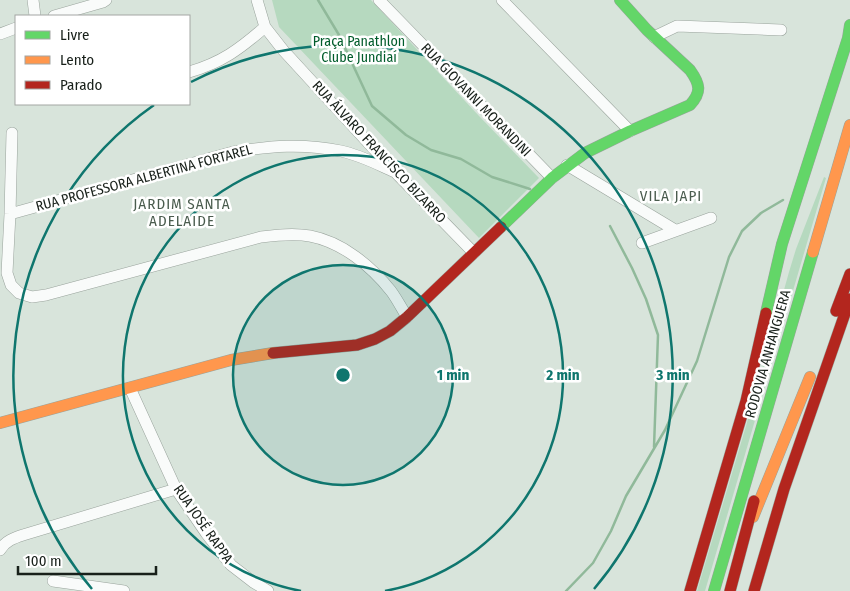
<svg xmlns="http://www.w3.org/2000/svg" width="850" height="591" font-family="'Fira Sans Condensed',sans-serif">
  <rect width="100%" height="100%" fill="#d8e4db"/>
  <path fill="#b6d9bf" d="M 272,0 L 371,0 L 479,116 L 539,178 L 479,238 L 279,27 Z
    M 824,177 L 826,178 L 705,591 L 697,591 L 746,426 L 789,272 L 796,249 Z"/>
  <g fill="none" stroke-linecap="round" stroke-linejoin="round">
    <path stroke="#90b99a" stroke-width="2.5" d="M 318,0 L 339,35 L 372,106 L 406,135 L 431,150 L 461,159 L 492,177 L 530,189
      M 610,226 L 632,268 L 646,299 L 658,335 L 654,447
      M 566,591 L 593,563 L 611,531 L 626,496 L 665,430 L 697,361 L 729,257 L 742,231 L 761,213 L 783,200"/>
    <defs>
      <path id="street" d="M 33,0 L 35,16
        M 257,0 L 265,27 L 283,50 L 395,172 L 474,253
        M 379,0 L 552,178
        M 502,0 L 630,131
        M 54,16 L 103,2 L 106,0
        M 0,34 L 16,28
        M 654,37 L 677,26 L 781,30
        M 189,72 C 221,63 240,49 265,27
        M 12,133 L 10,214 L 7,273 L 11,285 L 19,293 L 32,297 L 46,295 L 261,237 C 277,235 294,233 310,236 C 342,242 371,266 391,291 C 397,299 402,309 407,317
        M 567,165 L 675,230
        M 10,214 L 233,152 C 270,146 303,143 341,151 C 360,155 377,164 395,172
        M 642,243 L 711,218
        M 130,388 L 176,489 L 206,533 L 231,565 L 253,582 L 268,591
        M 0,550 C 5,541 14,538 23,535 L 176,489
        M 53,581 L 124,591"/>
      <path id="fast" d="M 501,227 L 552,178 L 585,153 L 630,131 L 690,105 C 702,92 700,84 690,70 L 647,30 L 620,0
        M 766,313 L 782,244 L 848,38 L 850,25
        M 714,591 L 813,252"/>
      <path id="slow" d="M 813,252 L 850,125
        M 0,423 L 231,360 L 273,353
        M 753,517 L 810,377"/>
      <path id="jam" d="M 836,311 L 850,274
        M 273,353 L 357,345 L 375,339 L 390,331 L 407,317 L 501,227
        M 690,591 L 746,401 L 766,313
        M 730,591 L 754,501
        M 754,591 L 784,489 L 850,299"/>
    </defs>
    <use href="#street" stroke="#99a39c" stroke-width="12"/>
    <use href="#fast" stroke="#99a39c" stroke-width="12"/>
    <use href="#slow" stroke="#99a39c" stroke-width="12"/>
    <use href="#jam" stroke="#99a39c" stroke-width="12"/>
    <use href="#street" stroke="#f9fbfa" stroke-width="11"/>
    <use href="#fast" stroke="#63d668" stroke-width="11"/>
    <use href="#slow" stroke="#ff974d" stroke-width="11"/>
    <use href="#jam" stroke="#b3261e" stroke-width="11"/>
  </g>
  <circle cx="343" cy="375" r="110" fill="#0f766e" fill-opacity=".12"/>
  <g fill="none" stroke="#0f766e" stroke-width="2.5">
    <circle cx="343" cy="375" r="110"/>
    <path d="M301 591A220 220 0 1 1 385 591"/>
    <path d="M92 589A330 330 0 0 1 154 105M191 82A330 330 0 0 1 594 589"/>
  </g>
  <g text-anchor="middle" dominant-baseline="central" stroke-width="5" stroke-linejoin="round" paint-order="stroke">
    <g font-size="14" fill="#005c2b" stroke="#fff">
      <text x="359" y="41">Praça Panathlon<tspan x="359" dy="16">Clube Jundiaí</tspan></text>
    </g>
    <g font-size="14" fill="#18201a" stroke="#fff">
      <text transform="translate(476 100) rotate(46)">RUA GIOVANNI MORANDINI</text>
      <text transform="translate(379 152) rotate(47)">RUA ÁLVARO FRANCISCO BIZARRO</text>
      <text transform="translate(144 178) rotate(-15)">RUA PROFESSORA ALBERTINA FORTAREL</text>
      <text transform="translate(768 354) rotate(-74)">RODOVIA ANHANGUERA</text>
      <text transform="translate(203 524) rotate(55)">RUA JOSÉ RAPPA</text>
    </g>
    <g font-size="15" letter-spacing="1" fill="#4a5c4e" stroke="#fff">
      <text x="671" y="196">VILA JAPI</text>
      <text x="182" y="204">JARDIM SANTA<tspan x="182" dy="17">ADELAIDE</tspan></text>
    </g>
  </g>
  <circle cx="343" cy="375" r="8" fill="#0f766e" stroke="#fff" stroke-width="2.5"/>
  <g font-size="15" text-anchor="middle" font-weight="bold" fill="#0f766e" stroke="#fff" stroke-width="5" stroke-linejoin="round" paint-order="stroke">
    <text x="453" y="380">1 min</text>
    <text x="563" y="380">2 min</text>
    <text x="673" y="380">3 min</text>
  </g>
  <rect x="15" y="15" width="175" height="90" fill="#ffffff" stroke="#a3a6a3"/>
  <rect x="25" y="31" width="25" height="8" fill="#63d668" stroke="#a3a6a3"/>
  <text x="60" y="40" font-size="15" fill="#18201a">Livre</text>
  <rect x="25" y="56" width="25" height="8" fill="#ff974d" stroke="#a3a6a3"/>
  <text x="60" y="65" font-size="15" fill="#18201a">Lento</text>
  <rect x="25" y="81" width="25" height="8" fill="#b3261e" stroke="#a3a6a3"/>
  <text x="60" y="90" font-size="15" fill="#18201a">Parado</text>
  <path d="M18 566v8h138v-8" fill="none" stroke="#18201a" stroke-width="2.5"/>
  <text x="25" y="566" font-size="15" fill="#18201a" stroke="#ffffff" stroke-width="4" paint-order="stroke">100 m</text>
</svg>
